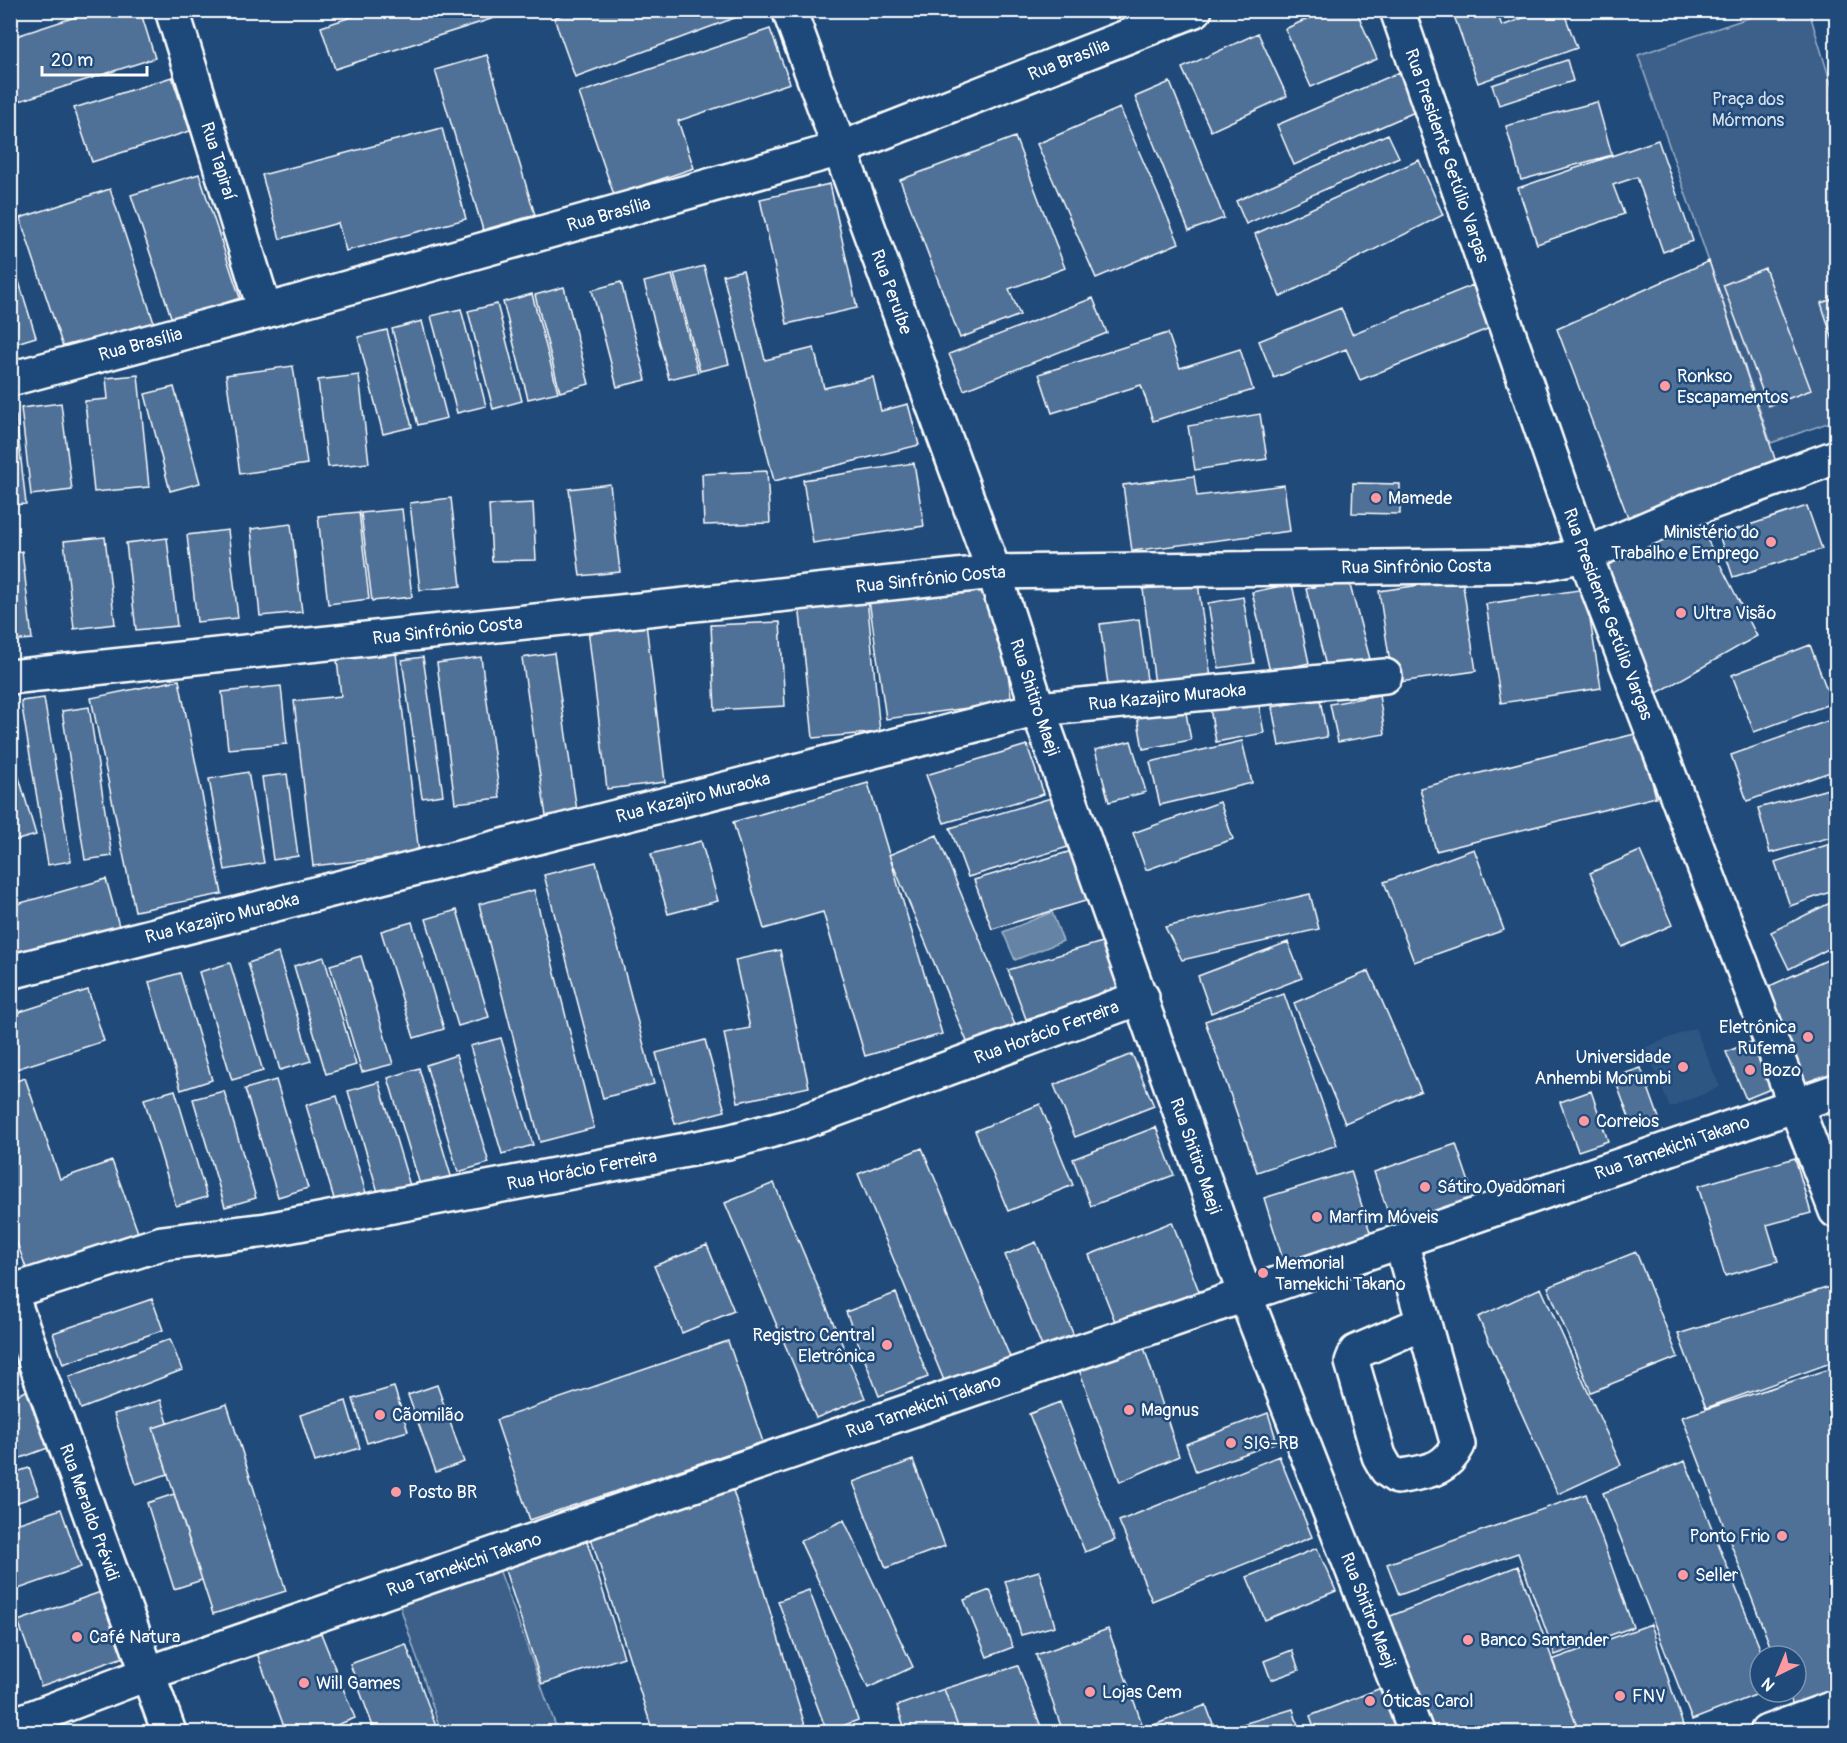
<svg xmlns="http://www.w3.org/2000/svg" width="1847" height="1743" font-family="Pangolin,sans-serif">
  <rect width="100%" height="100%" fill="#1f4a7a"/>
  <filter id="ink" filterUnits="userSpaceOnUse"><feTurbulence type="fractalNoise" baseFrequency=".0167" numOctaves="2"/><feDisplacementMap in="SourceGraphic" scale="12" xChannelSelector="R" yChannelSelector="G"/><feConvolveMatrix kernelMatrix="1 2 1 2 8 2 1 2 1" color-interpolation-filters="sRGB"/></filter>
  <g filter="url(#ink)">
    <path fill="#2e5683" d="M 1695,1028 L 1720,1087 L 1670,1108 L 1646,1047 Z"/>
    <path fill="#3c618b" stroke="#9eb0c5" stroke-width="1.5" d="M 1769,11 L 1809,11 L 1836,100 L 1836,420 L 1771,443 L 1638,55 Z
      M 498,1566 L 558,1732 L 441,1732 L 398,1600 Z"/>
    <path fill="#6583a4" stroke="#a3b5c8" stroke-width="1.5" d="M 1052,912 L 1063,941 L 1015,960 L 1003,932 Z"/>
    <path fill="#507197" stroke="#fff" stroke-width="1.5" d="M 97,10 L 140,10 L 155,58 L 10,104 L 10,38 Z
      M 372,10 L 519,10 L 335,69 L 321,27 Z
      M 573,10 L 756,10 L 575,77 L 554,18 Z
      M 1028,10 L 1052,10 L 1030,18 Z
      M 1327,10 L 1356,10 L 1377,59 L 1311,87 L 1285,29 Z
      M 1452,10 L 1496,10 L 1502,26 L 1544,10 L 1563,10 L 1577,48 L 1478,83 Z
      M 770,29 L 790,83 L 678,121 L 694,168 L 614,195 L 579,93 Z
      M 1258,33 L 1287,96 L 1211,131 L 1182,68 Z
      M 487,55 L 535,215 L 483,230 L 435,70 Z
      M 1567,60 L 1573,81 L 1499,105 L 1492,85 Z
      M 1400,72 L 1417,111 L 1294,165 L 1277,125 Z
      M 172,77 L 190,131 L 92,162 L 74,108 Z
      M 1170,82 L 1224,218 L 1189,231 L 1135,97 Z
      M 1597,102 L 1612,155 L 1521,180 L 1506,126 Z
      M 1120,108 L 1179,243 L 1096,278 L 1037,144 Z
      M 442,128 L 466,219 L 346,251 L 338,223 L 280,239 L 262,175 Z
      M 1388,134 L 1399,157 L 1246,224 L 1236,201 Z
      M 1015,137 L 1065,268 L 1009,289 L 1020,315 L 960,338 L 900,180 Z
      M 1658,140 L 1693,241 L 1663,252 L 1637,177 L 1613,185 L 1624,214 L 1537,244 L 1518,188 Z
      M 1419,160 L 1443,215 L 1280,297 L 1255,234 Z
      M 199,174 L 240,298 L 172,320 L 131,195 Z
      M 830,184 L 857,308 L 787,324 L 760,199 Z
      M 110,189 L 154,323 L 65,353 L 20,218 Z
      M 1709,261 L 1781,477 L 1632,528 L 1557,329 Z
      M 13,262 L 36,337 L 10,345 L 10,263 Z
      M 704,266 L 729,364 L 700,371 L 674,274 Z
      M 1765,268 L 1811,390 L 1768,406 L 1723,285 Z
      M 743,270 L 765,360 L 814,348 L 824,388 L 873,377 L 881,411 L 908,404 L 919,445 L 774,481 L 723,275 Z
      M 672,275 L 698,372 L 669,379 L 644,282 Z
      M 621,282 L 646,380 L 617,387 L 592,290 Z
      M 1473,285 L 1490,328 L 1360,380 L 1346,349 L 1274,378 L 1259,341 L 1341,308 L 1352,334 Z
      M 564,287 L 589,384 L 560,392 L 535,295 Z
      M 532,294 L 558,392 L 528,399 L 503,302 Z
      M 1093,298 L 1107,333 L 964,390 L 949,354 Z
      M 1836,298 L 1836,349 L 1821,303 Z
      M 497,304 L 522,401 L 493,409 L 468,311 Z
      M 461,309 L 486,406 L 457,413 L 431,316 Z
      M 422,321 L 447,418 L 418,425 L 392,329 Z
      M 387,330 L 412,427 L 383,434 L 358,337 Z
      M 1168,333 L 1180,368 L 1240,349 L 1253,390 L 1153,421 L 1141,385 L 1052,413 L 1039,374 Z
      M 293,366 L 307,464 L 240,474 L 226,375 Z
      M 138,375 L 149,487 L 94,492 L 85,401 L 108,399 L 106,378 Z
      M 359,375 L 369,463 L 328,467 L 318,380 Z
      M 174,387 L 200,483 L 170,491 L 145,394 Z
      M 61,403 L 72,490 L 31,495 L 21,408 Z
      M 1260,414 L 1267,459 L 1195,470 L 1188,426 Z
      M 16,416 L 26,504 L 10,505 L 10,417 Z
      M 914,463 L 924,526 L 813,543 L 803,480 Z
      M 767,471 L 770,523 L 704,525 L 702,474 Z
      M 1194,476 L 1197,496 L 1284,485 L 1290,531 L 1132,551 L 1123,485 Z
      M 1353,483 L 1400,484 L 1400,514 L 1352,513 Z
      M 610,484 L 620,572 L 580,576 L 569,489 Z
      M 451,498 L 461,586 L 420,590 L 410,503 Z
      M 533,503 L 536,560 L 492,561 L 489,505 Z
      M 1807,506 L 1822,549 L 1733,577 L 1719,535 Z
      M 402,509 L 412,597 L 372,601 L 361,513 Z
      M 359,512 L 369,599 L 328,604 L 318,516 Z
      M 1695,516 L 1757,636 L 1647,699 L 1595,555 Z
      M 291,524 L 302,612 L 260,616 L 251,529 Z
      M 228,530 L 238,618 L 197,622 L 187,535 Z
      M 105,537 L 115,624 L 74,629 L 64,541 Z
      M 167,538 L 177,626 L 136,630 L 126,543 Z
      M 22,551 L 32,639 L 10,641 L 10,553 Z
      M 994,575 L 1012,702 L 886,719 L 868,593 Z
      M 1348,578 L 1370,659 L 1327,670 L 1306,589 Z
      M 1462,579 L 1476,671 L 1393,683 L 1379,591 Z
      M 1198,583 L 1211,678 L 1155,685 L 1143,589 Z
      M 1292,584 L 1309,663 L 1270,672 L 1252,592 Z
      M 1585,589 L 1601,688 L 1501,703 L 1486,604 Z
      M 1243,597 L 1254,663 L 1219,668 L 1208,603 Z
      M 867,598 L 880,732 L 813,738 L 799,604 Z
      M 1139,619 L 1147,680 L 1108,685 L 1100,624 Z
      M 780,622 L 785,706 L 715,710 L 711,625 Z
      M 646,623 L 665,782 L 607,789 L 588,629 Z
      M 1810,645 L 1832,703 L 1754,732 L 1732,675 Z
      M 396,653 L 419,854 L 313,866 L 294,701 L 341,696 L 337,660 Z
      M 554,653 L 577,811 L 546,816 L 522,658 Z
      M 423,657 L 443,795 L 422,798 L 402,660 Z
      M 481,657 L 500,798 L 455,803 L 437,663 Z
      M 179,680 L 222,894 L 135,911 L 91,698 Z
      M 281,686 L 287,744 L 228,749 L 222,692 Z
      M 1257,694 L 1264,733 L 1216,742 L 1209,703 Z
      M 1379,695 L 1385,734 L 1338,742 L 1330,704 Z
      M 44,698 L 71,861 L 48,865 L 21,701 Z
      M 1320,699 L 1327,737 L 1279,746 L 1272,707 Z
      M 1184,702 L 1191,740 L 1143,749 L 1136,710 Z
      M 89,707 L 112,856 L 85,860 L 62,711 Z
      M 1836,718 L 1836,770 L 1747,801 L 1731,755 Z
      M 1639,733 L 1656,797 L 1436,851 L 1420,788 Z
      M 1131,741 L 1146,792 L 1109,802 L 1095,750 Z
      M 1242,741 L 1252,783 L 1160,805 L 1150,762 Z
      M 1027,745 L 1044,794 L 944,823 L 926,775 Z
      M 248,772 L 264,863 L 225,870 L 209,779 Z
      M 18,774 L 36,835 L 10,842 L 10,776 Z
      M 287,774 L 298,856 L 273,860 L 262,777 Z
      M 868,783 L 942,1034 L 865,1056 L 823,912 L 764,929 L 733,822 Z
      M 1832,788 L 1836,804 L 1836,836 L 1770,853 L 1758,808 Z
      M 1051,798 L 1068,847 L 968,877 L 950,828 Z
      M 1220,802 L 1233,839 L 1146,870 L 1133,833 Z
      M 937,835 L 1015,1025 L 968,1044 L 889,855 Z
      M 701,841 L 718,901 L 668,914 L 651,854 Z
      M 1836,842 L 1836,890 L 1790,906 L 1775,862 Z
      M 1474,849 L 1504,930 L 1414,962 L 1384,882 Z
      M 1075,850 L 1092,899 L 992,929 L 974,880 Z
      M 1640,851 L 1672,925 L 1622,947 L 1590,873 Z
      M 596,862 L 654,1084 L 603,1098 L 544,875 Z
      M 106,879 L 119,926 L 10,957 L 10,906 Z
      M 534,890 L 594,1128 L 540,1142 L 479,904 Z
      M 1310,894 L 1319,929 L 1182,960 L 1165,927 Z
      M 1836,900 L 1836,945 L 1789,969 L 1771,932 Z
      M 457,910 L 489,1017 L 458,1026 L 426,919 Z
      M 412,922 L 444,1029 L 414,1038 L 381,931 Z
      M 1109,940 L 1126,989 L 1026,1019 L 1008,970 Z
      M 1288,942 L 1302,978 L 1211,1013 L 1198,976 Z
      M 780,950 L 809,1087 L 738,1102 L 724,1033 L 750,1028 L 735,960 Z
      M 278,953 L 311,1061 L 280,1070 L 248,963 Z
      M 361,956 L 393,1064 L 362,1072 L 330,965 Z
      M 1836,956 L 1836,1086 L 1801,1101 L 1763,989 Z
      M 324,957 L 356,1065 L 326,1074 L 294,966 Z
      M 230,963 L 263,1071 L 232,1080 L 199,972 Z
      M 1369,971 L 1421,1091 L 1345,1123 L 1294,1003 Z
      M 180,973 L 212,1080 L 181,1090 L 149,982 Z
      M 88,990 L 104,1041 L 10,1071 L 10,1015 Z
      M 1284,994 L 1337,1145 L 1257,1172 L 1205,1021 Z
      M 501,1038 L 533,1145 L 502,1154 L 470,1046 Z
      M 705,1040 L 725,1111 L 675,1124 L 656,1053 Z
      M 1754,1041 L 1773,1088 L 1746,1099 L 1726,1052 Z
      M 1132,1054 L 1154,1106 L 1075,1137 L 1054,1085 Z
      M 456,1055 L 489,1163 L 458,1172 L 426,1065 Z
      M 419,1068 L 451,1176 L 420,1185 L 388,1078 Z
      M 1641,1068 L 1659,1118 L 1633,1128 L 1614,1077 Z
      M 25,1078 L 60,1179 L 112,1161 L 139,1235 L 28,1273 L 10,1224 L 10,1083 Z
      M 276,1080 L 308,1188 L 278,1197 L 245,1089 Z
      M 379,1082 L 411,1189 L 380,1199 L 348,1091 Z
      M 175,1090 L 207,1197 L 176,1206 L 144,1099 Z
      M 224,1091 L 256,1198 L 225,1207 L 193,1099 Z
      M 1591,1091 L 1608,1141 L 1578,1151 L 1560,1102 Z
      M 337,1096 L 369,1203 L 338,1212 L 306,1105 Z
      M 1040,1104 L 1073,1185 L 1008,1211 L 975,1131 Z
      M 1156,1127 L 1174,1175 L 1091,1206 L 1073,1159 Z
      M 1456,1144 L 1476,1203 L 1394,1230 L 1374,1172 Z
      M 922,1148 L 1013,1364 L 948,1390 L 858,1174 Z
      M 1795,1158 L 1811,1213 L 1767,1225 L 1778,1261 L 1725,1276 L 1698,1186 Z
      M 1351,1171 L 1371,1235 L 1284,1263 L 1264,1198 Z
      M 774,1183 L 865,1398 L 816,1418 L 725,1203 Z
      M 1172,1222 L 1199,1291 L 1116,1324 L 1089,1255 Z
      M 1036,1242 L 1074,1336 L 1043,1349 L 1005,1255 Z
      M 707,1245 L 734,1311 L 682,1333 L 654,1266 Z
      M 1636,1252 L 1678,1357 L 1591,1392 L 1548,1287 Z
      M 1836,1285 L 1836,1361 L 1706,1408 L 1678,1334 Z
      M 1541,1288 L 1621,1465 L 1558,1494 L 1478,1317 Z
      M 896,1293 L 928,1377 L 879,1396 L 846,1312 Z
      M 152,1299 L 163,1330 L 63,1364 L 53,1333 Z
      M 170,1339 L 182,1370 L 81,1409 L 69,1377 Z
      M 728,1341 L 763,1442 L 530,1520 L 496,1420 Z
      M 1142,1341 L 1179,1456 L 1120,1482 L 1077,1364 Z
      M 1836,1367 L 1836,1704 L 1798,1718 L 1788,1692 L 1796,1692 L 1796,1656 L 1774,1656 L 1682,1417 Z
      M 437,1385 L 464,1462 L 436,1472 L 408,1395 Z
      M 394,1387 L 408,1431 L 367,1443 L 353,1399 Z
      M 32,1389 L 53,1446 L 10,1462 L 10,1397 Z
      M 161,1400 L 168,1423 L 153,1428 L 168,1474 L 136,1484 L 114,1414 Z
      M 346,1401 L 360,1448 L 315,1462 L 300,1415 Z
      M 1060,1402 L 1115,1540 L 1085,1552 L 1029,1414 Z
      M 227,1404 L 286,1591 L 213,1614 L 153,1428 Z
      M 1268,1413 L 1277,1442 L 1196,1472 L 1186,1444 Z
      M 1279,1456 L 1312,1537 L 1152,1601 L 1119,1521 Z
      M 913,1460 L 945,1546 L 886,1568 L 853,1482 Z
      M 1685,1461 L 1763,1656 L 1760,1656 L 1760,1692 L 1763,1692 L 1692,1720 L 1603,1493 Z
      M 29,1468 L 39,1495 L 10,1505 L 10,1474 Z
      M 732,1487 L 807,1732 L 653,1732 L 590,1535 Z
      M 174,1494 L 202,1580 L 174,1589 L 147,1503 Z
      M 1586,1494 L 1633,1627 L 1555,1655 L 1518,1553 L 1399,1595 L 1387,1564 Z
      M 61,1509 L 81,1567 L 10,1592 L 10,1526 Z
      M 844,1520 L 913,1667 L 868,1688 L 800,1541 Z
      M 586,1538 L 624,1657 L 542,1684 L 503,1564 Z
      M 1317,1548 L 1336,1591 L 1265,1620 L 1247,1577 Z
      M 1518,1566 L 1579,1732 L 1424,1732 L 1383,1619 Z
      M 1039,1571 L 1055,1626 L 1021,1635 L 1005,1581 Z
      M 112,1588 L 135,1653 L 41,1686 L 18,1621 Z
      M 809,1590 L 858,1720 L 827,1732 L 778,1601 Z
      M 990,1590 L 1013,1647 L 987,1657 L 964,1600 Z
      M 1651,1624 L 1685,1732 L 1579,1732 L 1552,1660 Z
      M 318,1626 L 355,1718 L 319,1732 L 286,1732 L 255,1648 Z
      M 1108,1629 L 1145,1732 L 1063,1732 L 1036,1655 Z
      M 406,1644 L 438,1732 L 375,1732 L 350,1664 Z
      M 1292,1650 L 1299,1670 L 1271,1680 L 1264,1661 Z
      M 1018,1666 L 1043,1732 L 960,1732 L 944,1689 Z
      M 1386,1686 L 1405,1732 L 1316,1732 L 1310,1716 Z
      M 944,1689 L 960,1732 L 906,1732 L 897,1706 Z
      M 1206,1705 L 1216,1732 L 1148,1732 L 1146,1728 Z
      M 1293,1709 L 1300,1732 L 1237,1732 L 1236,1726 Z
      M 1836,1713 L 1836,1732 L 1813,1732 Z"/>
    <g fill="none" stroke-linecap="round" stroke-linejoin="round">
      <defs>
        <g id="minor">
          <path id="s1" d="M 172,10 L 265,311"/>
          <path id="s2" d="M 789,10 L 994,572 L 1038,709 L 1245,1295 L 1416,1732"/>
          <path id="s3" d="M 1397,10 L 1585,555 L 1836,1211"/>
          <path id="s4" d="M 10,379 L 265,311 L 840,149 L 1195,10"/>
          <path id="s5" d="M 10,677 L 994,572 L 1534,565 L 1585,555 L 1690,510 L 1836,457"/>
          <path id="s6" d="M 10,972 L 1038,709 L 1385,676"/>
          <path d="M 1401,1242 L 1458,1445 C 1444,1473 1425,1471 1397,1477 L 1387,1470 L 1379,1456 L 1352,1362 L 1356,1352 L 1423,1323"/>
          <path id="s7" d="M 10,1292 L 162,1243 L 267,1230 L 728,1142 L 799,1123 L 1142,997"/>
          <path id="s8" d="M 10,1292 L 169,1732"/>
          <path id="s9" d="M 10,1726 L 149,1673 L 1836,1091"/>
          <path d="M 1767,1732 L 1836,1707"/>
        </g>
      </defs>
      <use href="#minor" stroke="#fff" stroke-width="38"/>
      <use href="#minor" stroke="#1f4a7a" stroke-width="33"/>
    </g>
  </g>
  <g fill="#ff9aa2" stroke="#1f4a7a" stroke-width="2">
    <circle cx="1665" cy="386" r="6"/>
    <circle cx="1376" cy="498" r="6"/>
    <circle cx="1771" cy="542" r="6"/>
    <circle cx="1681" cy="613" r="6"/>
    <circle cx="1808" cy="1037" r="6"/>
    <circle cx="1683" cy="1067" r="6"/>
    <circle cx="1750" cy="1070" r="6"/>
    <circle cx="1584" cy="1121" r="6"/>
    <circle cx="1425" cy="1187" r="6"/>
    <circle cx="1317" cy="1217" r="6"/>
    <circle cx="1263" cy="1273" r="6"/>
    <circle cx="887" cy="1345" r="6"/>
    <circle cx="1129" cy="1410" r="6"/>
    <circle cx="380" cy="1415" r="6"/>
    <circle cx="1231" cy="1443" r="6"/>
    <circle cx="396" cy="1492" r="6"/>
    <circle cx="1782" cy="1536" r="6"/>
    <circle cx="1683" cy="1575" r="6"/>
    <circle cx="77" cy="1637" r="6"/>
    <circle cx="1468" cy="1640" r="6"/>
    <circle cx="304" cy="1683" r="6"/>
    <circle cx="1090" cy="1692" r="6"/>
    <circle cx="1620" cy="1696" r="6"/>
    <circle cx="1370" cy="1701" r="6"/>
  </g>
  <g text-anchor="middle" dominant-baseline="central" stroke-width="5" stroke-linejoin="round" paint-order="stroke">
    <g font-size="18" fill="#fff" stroke="#1f4a7a">
      <text stroke="none"><textPath href="#s4" startOffset="1107">Rua Brasília</textPath></text>
      <text stroke="none"><textPath href="#s3" startOffset="154">Rua Presidente Getúlio Vargas</textPath></text>
      <text stroke="none"><textPath href="#s1" startOffset="158">Rua Tapiraí</textPath></text>
      <text stroke="none"><textPath href="#s4" startOffset="621">Rua Brasília</textPath></text>
      <text stroke="none"><textPath href="#s2" startOffset="300">Rua Peruíbe</textPath></text>
      <text stroke="none"><textPath href="#s4" startOffset="135">Rua Brasília</textPath></text>
      <text stroke="none"><textPath href="#s5" startOffset="1412">Rua Sinfrônio Costa</textPath></text>
      <text stroke="none"><textPath href="#s5" startOffset="926">Rua Sinfrônio Costa</textPath></text>
      <text stroke="none"><textPath href="#s3" startOffset="640">Rua Presidente Getúlio Vargas</textPath></text>
      <text stroke="none"><textPath href="#s5" startOffset="440">Rua Sinfrônio Costa</textPath></text>
      <text stroke="none"><textPath href="#s2" startOffset="730">Rua Shitiro Maeji</textPath></text>
      <text stroke="none"><textPath href="#s6" startOffset="1191">Rua Kazajiro Muraoka</textPath></text>
      <text stroke="none"><textPath href="#s6" startOffset="705">Rua Kazajiro Muraoka</textPath></text>
      <text stroke="none"><textPath href="#s6" startOffset="219">Rua Kazajiro Muraoka</textPath></text>
      <text stroke="none"><textPath href="#s7" startOffset="1072">Rua Horácio Ferreira</textPath></text>
      <text stroke="none"><textPath href="#s9" startOffset="1760">Rua Tamekichi Takano</textPath></text>
      <text stroke="none"><textPath href="#s2" startOffset="1216">Rua Shitiro Maeji</textPath></text>
      <text stroke="none"><textPath href="#s7" startOffset="586">Rua Horácio Ferreira</textPath></text>
      <text stroke="none"><textPath href="#s9" startOffset="968">Rua Tamekichi Takano</textPath></text>
      <text stroke="none"><textPath href="#s8" startOffset="234">Rua Meraldo Prévidi</textPath></text>
      <text stroke="none"><textPath href="#s9" startOffset="482">Rua Tamekichi Takano</textPath></text>
      <text stroke="none"><textPath href="#s2" startOffset="1702">Rua Shitiro Maeji</textPath></text>
    </g>
    <g font-size="18" fill="#d8dfe8" stroke="#1f4a7a">
      <text x="1748" y="99">Praça dos<tspan x="1748" dy="21">Mórmons</tspan></text>
    </g>
    <g font-size="18" fill="#fff" stroke="#1f4a7a" text-anchor="start">
      <text x="1677" y="376">Ronkso<tspan x="1677" dy="21">Escapamentos</tspan></text>
      <text x="1388" y="498">Mamede</text>
      <text x="1759" y="532" text-anchor="end">Ministério do<tspan x="1759" dy="21">Trabalho e Emprego</tspan></text>
      <text x="1693" y="613">Ultra Visão</text>
      <text x="1796" y="1027" text-anchor="end">Eletrônica<tspan x="1796" dy="21">Rufema</tspan></text>
      <text x="1671" y="1057" text-anchor="end">Universidade<tspan x="1671" dy="21">Anhembi Morumbi</tspan></text>
      <text x="1762" y="1070">Bozo</text>
      <text x="1596" y="1121">Correios</text>
      <text x="1437" y="1187">Sátiro Oyadomari</text>
      <text x="1329" y="1217">Marfim Móveis</text>
      <text x="1275" y="1263">Memorial<tspan x="1275" dy="21">Tamekichi Takano</tspan></text>
      <text x="875" y="1335" text-anchor="end">Registro Central<tspan x="875" dy="21">Eletrônica</tspan></text>
      <text x="1141" y="1410">Magnus</text>
      <text x="392" y="1415">Cãomilão</text>
      <text x="1243" y="1443">SIG-RB</text>
      <text x="408" y="1492">Posto BR</text>
      <text x="1770" y="1536" text-anchor="end">Ponto Frio</text>
      <text x="1695" y="1575">Seller</text>
      <text x="89" y="1637">Café Natura</text>
      <text x="1480" y="1640">Banco Santander</text>
      <text x="316" y="1683">Will Games</text>
      <text x="1102" y="1692">Lojas Cem</text>
      <text x="1632" y="1696">FNV</text>
      <text x="1382" y="1701">Óticas Carol</text>
    </g>
  </g>
  <rect width="1847" height="1743" fill="none" stroke="#1f4a7a" stroke-width="36"/>
  <rect x="18" y="18" width="1811" height="1707" fill="none" stroke="#fff" stroke-width="2" filter="url(#ink)"/>
  <g transform="translate(1778 1674) rotate(223)"><circle r="28" fill="#1f4a7a" stroke="#7992af" stroke-width="1.5"/>
  <path d="M0-4.5L10 22L0 15L-10 22Z" fill="#ff9aa2"/>
  <text y="-9" font-size="16" font-weight="bold" text-anchor="middle" fill="#ffffff">N</text>
  </g>
  <path d="M42 66v9h105v-9" fill="none" stroke="#ffffff" stroke-width="3"/>
  <text x="51" y="66" font-size="18" fill="#ffffff" stroke="#1f4a7a" stroke-width="4.5" paint-order="stroke">20 m</text>
</svg>
